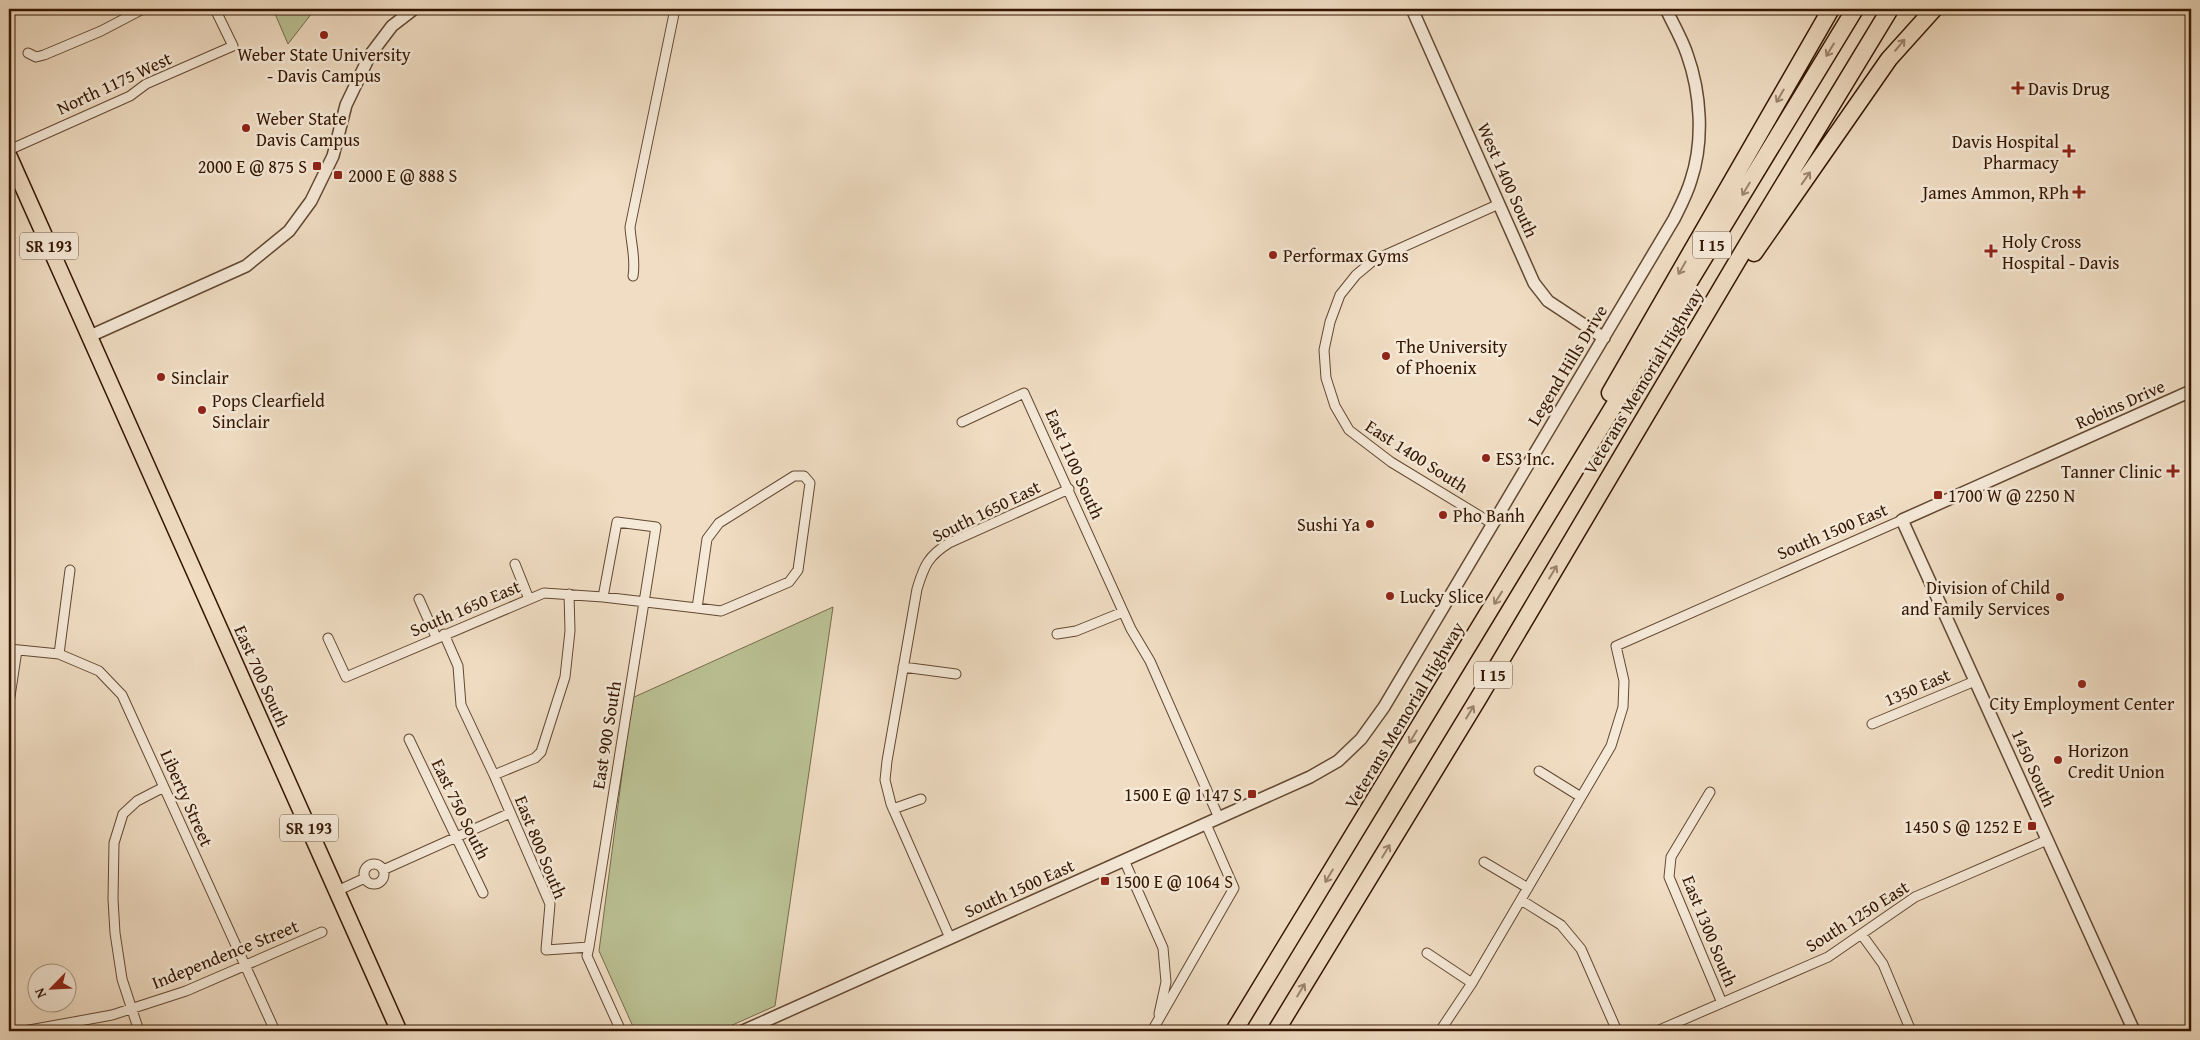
<svg xmlns="http://www.w3.org/2000/svg" width="2200" height="1040" font-family="'Gentium Book Plus',serif">
  <rect width="100%" height="100%" fill="#f0ddc3"/>
  <filter id="stains"><feTurbulence type="fractalNoise" baseFrequency=".004" numOctaves="4"/><feColorMatrix values="0 0 0 0 .2 0 0 0 0 .09 0 0 0 0 .02 0 0 0 .5 -.17"/></filter>
  <radialGradient id="worn" r=".72"><stop offset=".6" stop-color="#630" stop-opacity="0"/><stop offset="1" stop-color="#630" stop-opacity=".3"/></radialGradient>
  <path fill="#bac194" stroke="#776c4a" d="M 273,9 L 315,9 L 288,44 Z
    M 833,607 L 775,1006 L 719,1031 L 635,1031 L 599,951 L 632,698 Z"/>
  <g fill="none" stroke-linecap="round" stroke-linejoin="round">
    <defs>
      <path id="minor" d="M 28,53 L 36,57 L 44,55 L 101,31 L 143,9
        M 9,150 L 130,96 L 146,84 L 233,46 L 215,9
        M 633,276 C 636,259 631,244 630,227 L 675,9
        M 962,422 L 1024,393 L 1131,629 L 1150,661 L 1219,818
        M 794,476 L 804,476 L 810,483 L 798,570 L 789,582 L 721,611 L 697,608 L 707,539 L 719,523 Z
        M 1493,524 L 1391,462 L 1349,430 L 1335,406 L 1326,378 L 1324,350 L 1330,322 L 1340,295 L 1356,275 L 1374,260 L 1499,204
        M 515,564 L 529,599
        M 419,599 L 436,637
        M 444,634 L 458,666 L 461,705 L 494,775 L 550,904 L 546,950 L 589,947 L 587,956 L 621,1031
        M 1057,634 L 1076,631 L 1123,612
        M 328,638 L 346,677 L 544,593 L 603,597 L 697,608
        M 9,649 L 59,654 L 99,671 L 122,695 L 275,1031
        M 59,654 L 70,570
        M 903,667 L 956,674
        M 9,703 L 17,650
        M 1872,724 L 1975,681
        M 409,739 L 483,893
        M 1539,771 L 1581,797
        M 494,775 L 535,758 L 541,752 L 565,677 L 570,631 L 569,594
        M 1710,792 L 1671,857 L 1669,877 L 1722,1003
        M 893,809 L 921,799
        M 1124,860 L 1163,948 L 1166,982 L 1159,1014
        M 1484,862 L 1528,888
        M364 874a10 10 0 1 1 20 0a10 10 0 1 1-20 0Z
        M 383,870 L 510,813
        M 337,891 L 365,878
        M 1521,900 L 1561,925 L 1581,949 L 1617,1031
        M 1862,935 L 1883,964 L 1911,1031
        M 950,938 L 891,804 L 885,780 L 887,761 L 917,589 C 924,566 928,556 949,543 L 1069,489
        M 589,947 L 656,527 L 617,522 L 603,597
        M 1427,953 L 1472,983
        M 9,1025 L 10,1031
        M 24,1031 L 112,1015 L 186,991 L 322,932
        M 139,1031 L 122,979 L 115,933 L 113,899 L 114,843 L 123,814 L 137,801 L 164,787
        M 1152,1031 L 1234,888 L 1206,824
        M 1440,1031 L 1472,983 L 1611,746 L 1623,707 L 1624,681 L 1616,646 L 1902,520
        M 1657,1031 L 1828,957 L 1915,897 L 2047,840"/>
      <path id="tertiary" d="M 1412,9 L 1534,283 L 1548,301 L 1604,338
        M 90,336 L 246,266 L 289,231 L 311,201 L 333,156 L 346,105 L 370,55 L 392,26 L 414,9
        M 743,1031 L 1310,777 L 1338,761 L 1361,739 L 1384,707 L 1674,219 C 1680,207 1687,194 1691,180 C 1704,141 1701,93 1687,54 C 1682,39 1673,24 1666,9
        M 2134,1031 L 1902,520 L 2191,391"/>
      <path id="primary" d="M 9,156 L 399,1031"/>
      <path id="motorway" d="M 1754,253 L 1889,59 L 1934,9
        M 1610,393 L 1831,9
        M 1234,1031 L 1855,9
        M 1276,1031 L 1478,699 L 1748,243 L 1890,9"/>
    </defs>
    <use href="#minor" stroke="#634831" stroke-width="11"/>
    <use href="#tertiary" stroke="#634831" stroke-width="14"/>
    <use href="#primary" stroke="#341600" stroke-width="18"/>
    <use href="#motorway" stroke="#341600" stroke-width="19"/>
    <use href="#minor" stroke="#f5e9d8" stroke-width="9"/>
    <use href="#tertiary" stroke="#f5e9d8" stroke-width="11"/>
    <use href="#primary" stroke="#f0ddc3" stroke-width="15"/>
    <use href="#motorway" stroke="#f0ddc3" stroke-width="16"/>
  </g>
  <defs><path id="oneway-shaft" d="M-6 0H5M1.5-3L5.5 0L1.5 3" fill="none" stroke-width="1.6" stroke-linecap="round" stroke-linejoin="round" transform="scale(1.25)"/></defs>
  <g stroke="#9b836b">
    <use href="#oneway-shaft" transform="translate(1900 45) rotate(-50)"/>
    <use href="#oneway-shaft" transform="translate(1830 50) rotate(121)"/>
    <use href="#oneway-shaft" transform="translate(1780 96) rotate(120)"/>
    <use href="#oneway-shaft" transform="translate(1806 178) rotate(-55)"/>
    <use href="#oneway-shaft" transform="translate(1746 189) rotate(121)"/>
    <use href="#oneway-shaft" transform="translate(1682 268) rotate(120)"/>
    <use href="#oneway-shaft" transform="translate(1553 572) rotate(-59)"/>
    <use href="#oneway-shaft" transform="translate(1498 598) rotate(122)"/>
    <use href="#oneway-shaft" transform="translate(1470 712) rotate(-59)"/>
    <use href="#oneway-shaft" transform="translate(1413 737) rotate(121)"/>
    <use href="#oneway-shaft" transform="translate(1386 851) rotate(-59)"/>
    <use href="#oneway-shaft" transform="translate(1329 876) rotate(121)"/>
    <use href="#oneway-shaft" transform="translate(1301 990) rotate(-59)"/>
  </g>
  <g fill="#8f2418" stroke="#f5e9d8" stroke-width="2">
    <circle cx="324" cy="35" r="5"/>
    <path d="M2015.5 80.5h5v5h5v5h-5v5h-5v-5h-5v-5h5z"/>
    <circle cx="246" cy="128" r="5"/>
    <path d="M2066.5 143.5h5v5h5v5h-5v5h-5v-5h-5v-5h5z"/>
    <rect x="312" y="161" width="10" height="10" rx="2.5"/>
    <rect x="333" y="170" width="10" height="10" rx="2.5"/>
    <path d="M2076.5 184.5h5v5h5v5h-5v5h-5v-5h-5v-5h5z"/>
    <path d="M1988.5 243.5h5v5h5v5h-5v5h-5v-5h-5v-5h5z"/>
    <circle cx="1273" cy="255" r="5"/>
    <circle cx="1386" cy="356" r="5"/>
    <circle cx="161" cy="377" r="5"/>
    <circle cx="202" cy="410" r="5"/>
    <circle cx="1486" cy="458" r="5"/>
    <path d="M2170.5 463.5h5v5h5v5h-5v5h-5v-5h-5v-5h5z"/>
    <rect x="1933" y="490" width="10" height="10" rx="2.5"/>
    <circle cx="1443" cy="515" r="5"/>
    <circle cx="1370" cy="524" r="5"/>
    <circle cx="1390" cy="596" r="5"/>
    <circle cx="2060" cy="597" r="5"/>
    <circle cx="2082" cy="684" r="5"/>
    <circle cx="2058" cy="760" r="5"/>
    <rect x="1247" y="789" width="10" height="10" rx="2.5"/>
    <rect x="2027" y="821" width="10" height="10" rx="2.5"/>
    <rect x="1100" y="876" width="10" height="10" rx="2.5"/>
  </g>
  <g text-anchor="middle" dominant-baseline="central" stroke-width="5" stroke-linejoin="round" paint-order="stroke">
    <g fill="#f5e9d8" stroke="#6e5541" stroke-width="1">
      <rect x="1693" y="231.5" width="38" height="27" rx="4"/>
      <rect x="20" y="232.5" width="58" height="27" rx="4"/>
      <rect x="1474" y="661.5" width="38" height="27" rx="4"/>
      <rect x="280" y="814.5" width="58" height="27" rx="4"/>
    </g>
    <g font-size="16" font-weight="bold" fill="#341600">
      <text x="1712" y="245">I 15</text>
      <text x="49" y="246">SR 193</text>
      <text x="1493" y="675">I 15</text>
      <text x="309" y="828">SR 193</text>
    </g>
    <g font-size="18" fill="#341600" stroke="#f5e9d8" text-anchor="start">
      <text x="324" y="54" text-anchor="middle">Weber State University<tspan x="324" dy="21">- Davis Campus</tspan></text>
      <text x="2028" y="88">Davis Drug</text>
      <text x="256" y="118">Weber State<tspan x="256" dy="21">Davis Campus</tspan></text>
      <text x="2059" y="141" text-anchor="end">Davis Hospital<tspan x="2059" dy="21">Pharmacy</tspan></text>
      <text x="307" y="166" text-anchor="end">2000 E @ 875 S</text>
      <text x="348" y="175">2000 E @ 888 S</text>
      <text x="2069" y="192" text-anchor="end">James Ammon, RPh</text>
      <text x="2002" y="241">Holy Cross<tspan x="2002" dy="21">Hospital - Davis</tspan></text>
      <text x="1283" y="255">Performax Gyms</text>
      <text x="1396" y="346">The University<tspan x="1396" dy="21">of Phoenix</tspan></text>
      <text x="171" y="377">Sinclair</text>
      <text x="212" y="400">Pops Clearfield<tspan x="212" dy="21">Sinclair</tspan></text>
      <text x="1496" y="458">ES3 Inc.</text>
      <text x="2162" y="471" text-anchor="end">Tanner Clinic</text>
      <text x="1948" y="495">1700 W @ 2250 N</text>
      <text x="1453" y="515">Pho Banh</text>
      <text x="1360" y="524" text-anchor="end">Sushi Ya</text>
      <text x="2050" y="587" text-anchor="end">Division of Child<tspan x="2050" dy="21">and Family Services</tspan></text>
      <text x="1400" y="596">Lucky Slice</text>
      <text x="2082" y="703" text-anchor="middle">City Employment Center</text>
      <text x="2068" y="750">Horizon<tspan x="2068" dy="21">Credit Union</tspan></text>
      <text x="1242" y="794" text-anchor="end">1500 E @ 1147 S</text>
      <text x="2022" y="826" text-anchor="end">1450 S @ 1252 E</text>
      <text x="1115" y="881">1500 E @ 1064 S</text>
    </g>
    <g font-size="18" fill="#341600" stroke="#f5e9d8">
      <text transform="translate(114 83) rotate(-25)">North 1175 West</text>
      <text transform="translate(1508 180) rotate(66)">West 1400 South</text>
      <text transform="translate(1567 365) rotate(-59)">Legend Hills Drive</text>
      <text transform="translate(1643 381) rotate(-59)">Veterans Memorial Highway</text>
      <text transform="translate(2120 404) rotate(-24)">Robins Drive</text>
      <text transform="translate(1417 456) rotate(33)">East 1400 South</text>
      <text transform="translate(1075 464) rotate(66)">East 1100 South</text>
      <text transform="translate(986 511) rotate(-26)">South 1650 East</text>
      <text transform="translate(1832 531) rotate(-23)">South 1500 East</text>
      <text transform="translate(465 608) rotate(-23)">South 1650 East</text>
      <text transform="translate(262 676) rotate(66)">East 700 South</text>
      <text transform="translate(1917 687) rotate(-23)">1350 East</text>
      <text transform="translate(1404 715) rotate(-59)">Veterans Memorial Highway</text>
      <text transform="translate(606 735) rotate(-81)">East 900 South</text>
      <text transform="translate(2034 768) rotate(66)">1450 South</text>
      <text transform="translate(187 798) rotate(66)">Liberty Street</text>
      <text transform="translate(461 809) rotate(64)">East 750 South</text>
      <text transform="translate(541 847) rotate(68)">East 800 South</text>
      <text transform="translate(1019 888) rotate(-24)">South 1500 East</text>
      <text transform="translate(1857 916) rotate(-32)">South 1250 East</text>
      <text transform="translate(1710 931) rotate(68)">East 1300 South</text>
      <text transform="translate(225 954) rotate(-22)">Independence Street</text>
    </g>
  </g>
  <rect width="2200" height="1040" fill="none" stroke="#f0ddc3" stroke-width="30"/>
  <rect x="10" y="10" width="2180" height="1020" fill="none" stroke="#341600" stroke-width="2.5"/>
  <rect x="15" y="15" width="2170" height="1010" fill="none" stroke="#341600"/>
  <g transform="translate(52 988) rotate(246)"><circle r="24" fill="#f5e9d8" stroke="#a89582"/>
  <path d="M0-4L9 19L0 12L-9 19Z" fill="#8f2418"/>
  <text y="-8" font-size="14" font-weight="bold" text-anchor="middle" fill="#341600">N</text>
  </g>
  <rect width="100%" height="100%" filter="url(#stains)"/>
  <rect width="100%" height="100%" fill="url(#worn)"/>
</svg>
